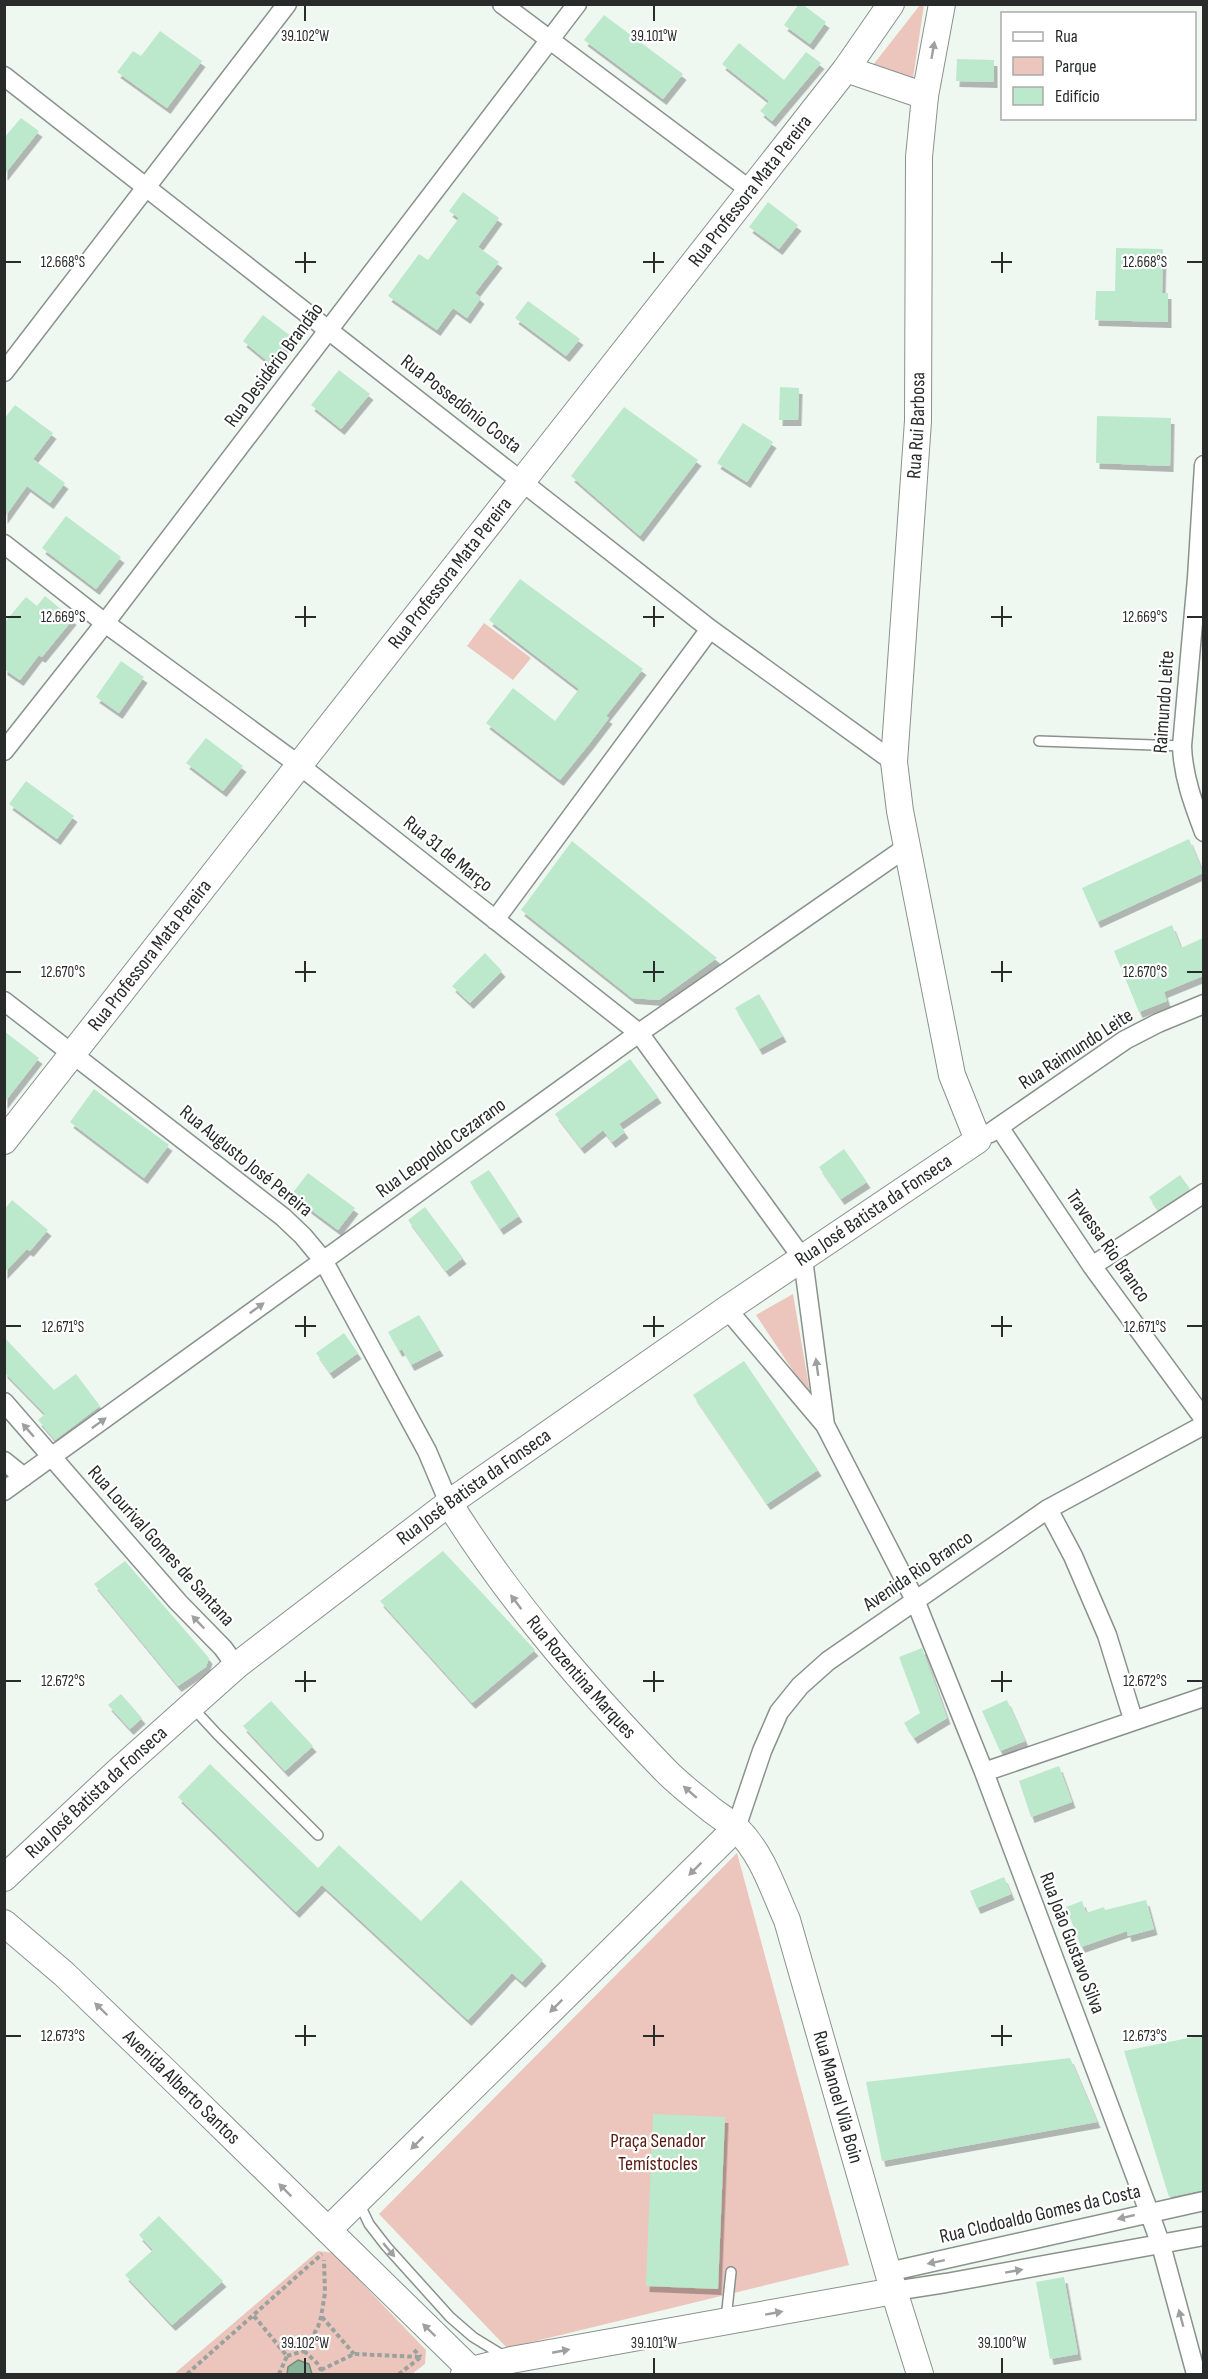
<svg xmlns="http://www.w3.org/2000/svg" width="1208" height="2379" font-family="'Sofia Sans Condensed',sans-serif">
  <defs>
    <filter id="shadow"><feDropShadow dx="3.5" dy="6" stdDeviation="0" flood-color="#0004"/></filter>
  </defs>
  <rect width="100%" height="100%" fill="#eff7f1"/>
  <path fill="#ecc6bd" d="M 920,5 L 924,5 L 912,85 L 873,65 Z
    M 484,623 L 531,658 L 513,680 L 467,646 Z
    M 793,1294 L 811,1398 L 756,1315 Z
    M 737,1853 L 849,2265 L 507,2348 L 379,2214 Z
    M 318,2251 L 333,2253 L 426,2350 L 425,2364 L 412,2374 L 174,2374 Z"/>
  <path fill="#8bb69b" stroke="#6d8c79" stroke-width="1.5" d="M 298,2360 L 309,2364 L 312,2374 L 287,2374 L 288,2367 Z"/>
  <path fill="#bce9cc" filter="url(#shadow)" d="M 799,4 L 802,4 L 826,22 L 810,44 L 784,25 Z
    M 604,15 L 683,74 L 663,99 L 584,40 Z
    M 160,31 L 202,61 L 167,108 L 117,72 L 133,51 L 141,56 Z
    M 739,43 L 784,80 L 806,52 L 821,63 L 772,121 L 760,111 L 769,101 L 722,64 Z
    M 957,59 L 994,60 L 994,82 L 956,81 Z
    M 21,118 L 39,131 L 4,175 L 4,138 Z
    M 463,192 L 499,218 L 478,247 L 499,262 L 475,293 L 481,298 L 467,318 L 453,308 L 437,330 L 388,296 L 419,254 L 428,260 L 459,218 L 449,211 Z
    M 768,202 L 798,225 L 779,249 L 749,227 Z
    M 1116,248 L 1163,249 L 1162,293 L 1168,293 L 1168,322 L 1095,320 L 1096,291 L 1115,291 Z
    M 528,301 L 580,339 L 566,356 L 515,318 Z
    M 263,315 L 292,337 L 271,364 L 243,341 Z
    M 339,370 L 370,394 L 341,429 L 311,405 Z
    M 780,387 L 799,388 L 798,420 L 779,420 Z
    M 15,405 L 53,433 L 33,459 L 65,483 L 50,503 L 27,486 L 4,518 L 4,419 Z
    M 624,407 L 698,460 L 640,536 L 571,476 Z
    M 1097,416 L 1171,418 L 1170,466 L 1096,463 Z
    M 743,423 L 773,442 L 747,482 L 717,463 Z
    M 66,516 L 121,557 L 96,589 L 42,548 Z
    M 520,579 L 643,669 L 606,716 L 609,718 L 590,743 L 560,780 L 486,723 L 513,688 L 555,721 L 579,689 L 489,620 Z
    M 45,596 L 73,619 L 42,657 L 39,655 L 20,680 L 4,669 L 4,623 L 26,597 L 37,606 Z
    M 121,661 L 144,677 L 119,713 L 96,697 Z
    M 206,738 L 243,766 L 223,791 L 186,763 Z
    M 26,781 L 74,816 L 57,839 L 9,804 Z
    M 1189,839 L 1203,873 L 1097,922 L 1082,888 Z
    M 572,841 L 717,958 L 659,1000 L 632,998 L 521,910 Z
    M 1172,925 L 1181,948 L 1203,938 L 1203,976 L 1164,992 L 1167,1001 L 1139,1012 L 1114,951 Z
    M 485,953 L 502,971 L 470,1003 L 452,986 Z
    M 759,994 L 783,1036 L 759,1049 L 735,1008 Z
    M 4,1031 L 39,1058 L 4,1103 Z
    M 630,1059 L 658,1097 L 619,1124 L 625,1132 L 612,1142 L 603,1130 L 581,1148 L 555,1114 Z
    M 94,1089 L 169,1145 L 144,1178 L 70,1122 Z
    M 844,1149 L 867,1182 L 841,1199 L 819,1167 Z
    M 489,1170 L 519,1216 L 500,1229 L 470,1182 Z
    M 308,1173 L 355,1208 L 338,1230 L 291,1195 Z
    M 1180,1175 L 1190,1189 L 1158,1210 L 1149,1197 Z
    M 12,1200 L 48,1230 L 30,1251 L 27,1249 L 4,1273 L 4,1210 Z
    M 425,1207 L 463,1258 L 446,1271 L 408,1220 Z
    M 419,1315 L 440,1350 L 411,1365 L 402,1349 L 399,1351 L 388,1332 Z
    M 344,1333 L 358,1353 L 330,1373 L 316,1353 Z
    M 4,1337 L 54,1390 L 76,1374 L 100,1406 L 55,1440 L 38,1420 L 45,1414 L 4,1372 Z
    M 744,1361 L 818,1470 L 767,1504 L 693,1395 Z
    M 443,1551 L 535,1650 L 472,1703 L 380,1601 Z
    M 125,1561 L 209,1658 L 206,1667 L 178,1686 L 94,1584 Z
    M 922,1648 L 947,1718 L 914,1738 L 904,1723 L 920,1713 L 899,1657 Z
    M 121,1694 L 142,1718 L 130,1729 L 108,1705 Z
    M 1007,1700 L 1025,1741 L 1000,1751 L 982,1711 Z
    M 271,1701 L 313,1746 L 285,1771 L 243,1726 Z
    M 210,1764 L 318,1868 L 339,1845 L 421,1921 L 461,1880 L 543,1960 L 522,1982 L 512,1973 L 468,2020 L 322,1885 L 296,1912 L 178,1797 Z
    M 1059,1766 L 1072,1802 L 1031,1817 L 1019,1781 Z
    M 1004,1877 L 1011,1894 L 977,1908 L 970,1891 Z
    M 1146,1900 L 1154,1929 L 1128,1936 L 1127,1931 L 1081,1947 L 1066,1907 L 1082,1901 L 1086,1913 L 1104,1907 L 1105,1910 Z
    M 1203,2035 L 1203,2190 L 1169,2197 L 1124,2051 Z
    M 1070,2058 L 1097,2122 L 882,2161 L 866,2082 Z
    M 653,2114 L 725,2117 L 718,2289 L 646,2286 Z
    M 159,2216 L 223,2281 L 172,2325 L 125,2275 L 153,2250 L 139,2235 Z
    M 1064,2277 L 1078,2354 L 1050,2359 L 1036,2282 Z"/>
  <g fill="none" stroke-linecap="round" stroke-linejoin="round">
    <defs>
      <path id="lane" d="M 1039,741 L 1182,746
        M 193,1708 L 217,1734 L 318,1835
        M 359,2203 L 369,2224 L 386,2246 L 450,2317 L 473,2337 L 504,2356
        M 726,2319 L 731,2272"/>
      <path id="street" d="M 502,4 L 750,190
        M 4,76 L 710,629 L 894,762
        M 4,372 L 287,4
        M 1204,465 L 1197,578 L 1182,746 C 1183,776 1193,803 1204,832
        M 4,544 L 105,623 L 299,765 L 639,1033 L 803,1259 L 825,1425
        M 4,751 L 105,623 L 577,4
        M 495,920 L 710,629
        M 4,1001 L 283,1217 L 303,1236 L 323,1260 L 427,1451 L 449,1503
        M 999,1127 L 1092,1266 L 1204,1419
        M 990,1133 L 1125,1040 L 1158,1023 L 1204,1004
        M 1092,1266 L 1204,1193
        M 727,1309 L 825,1425 L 915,1600 L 984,1772 L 1149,2212 L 1161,2245 L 1196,2374
        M 4,1402 L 178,1602 L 223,1648 L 236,1666
        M 4,1461 L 24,1477
        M 4,1491 L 639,1033 L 907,847
        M 1048,1509 L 1073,1556 L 1107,1635 L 1133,1719
        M 984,1772 L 1204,1697
        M 736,1828 L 762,1751 L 779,1712 L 800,1686 L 828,1661 L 1048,1509 L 1204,1425
        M 888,2272 L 1204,2201
        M 894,2291 L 946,2283 L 1204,2236"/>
      <g id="secondary">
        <path d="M 846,69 L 925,96"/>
        <path id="s1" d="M 4,1141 L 846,69 L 891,4"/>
        <path id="s2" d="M 449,1503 C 510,1601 584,1686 663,1768 C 676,1782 693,1795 708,1807 C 717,1815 729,1821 737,1829 C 762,1853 773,1889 787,1920 L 888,2272 L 920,2374"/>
        <path id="s3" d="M 4,1878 L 116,1773 L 236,1666 L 449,1503 L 727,1309 L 978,1140 L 952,1075 L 900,811 L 894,762 L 918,421 L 919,157 L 925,96 L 942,4"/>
        <path id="s4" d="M 4,1923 L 64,1974 L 162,2068 L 471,2370"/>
        <path d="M 328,2230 L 736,1828"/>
        <path d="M 464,2374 L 471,2370 L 511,2360 L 894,2291"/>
      </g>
    </defs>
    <use href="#lane" stroke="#8a928d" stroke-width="12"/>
    <use href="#street" stroke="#8a928d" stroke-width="21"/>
    <use href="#secondary" stroke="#8a928d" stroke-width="28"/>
    <path stroke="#9ba19d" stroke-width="4" stroke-dasharray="4.5 3" stroke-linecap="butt" d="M 254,2316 L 287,2356 L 279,2374
      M 322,2317 L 354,2354
      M 414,2350 L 421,2357
      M 304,2351 L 317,2363 L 321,2370 L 320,2374
      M 287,2356 L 304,2351 L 318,2327 L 321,2317 L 325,2293 L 324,2260
      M 321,2370 L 354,2354 L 421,2357 L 399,2374
      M 187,2374 L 322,2254"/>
    <use href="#lane" stroke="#fff" stroke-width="9"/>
    <use href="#street" stroke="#fff" stroke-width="18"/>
    <use href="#secondary" stroke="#fff" stroke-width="26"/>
  </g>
  <defs><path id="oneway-solid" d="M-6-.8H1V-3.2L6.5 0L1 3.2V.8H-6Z" transform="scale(1.5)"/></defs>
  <g fill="#9ea09f">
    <use href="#oneway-solid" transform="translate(933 50) rotate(-80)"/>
    <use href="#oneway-solid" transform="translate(257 1308) rotate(-36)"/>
    <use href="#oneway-solid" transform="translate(817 1367) rotate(-98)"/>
    <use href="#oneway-solid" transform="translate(99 1423) rotate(-36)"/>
    <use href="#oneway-solid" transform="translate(28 1430) rotate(-131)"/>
    <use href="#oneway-solid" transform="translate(516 1602) rotate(-127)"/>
    <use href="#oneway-solid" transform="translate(198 1622) rotate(-134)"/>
    <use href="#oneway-solid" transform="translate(690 1792) rotate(-139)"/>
    <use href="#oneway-solid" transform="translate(695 1869) rotate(135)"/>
    <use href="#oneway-solid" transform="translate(556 2006) rotate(135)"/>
    <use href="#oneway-solid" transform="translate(101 2009) rotate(-136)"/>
    <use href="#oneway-solid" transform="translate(417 2143) rotate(135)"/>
    <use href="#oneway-solid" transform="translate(285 2190) rotate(-135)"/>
    <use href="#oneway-solid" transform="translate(1126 2217) rotate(167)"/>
    <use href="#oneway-solid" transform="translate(389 2250) rotate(50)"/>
    <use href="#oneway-solid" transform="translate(936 2262) rotate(168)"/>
    <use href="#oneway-solid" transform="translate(1014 2271) rotate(-10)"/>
    <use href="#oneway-solid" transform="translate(774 2313) rotate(-10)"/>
    <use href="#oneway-solid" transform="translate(1181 2318) rotate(-105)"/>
    <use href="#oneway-solid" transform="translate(429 2330) rotate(-136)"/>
    <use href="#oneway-solid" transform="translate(561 2351) rotate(-11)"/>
  </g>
  <path fill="none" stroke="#282b29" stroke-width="2" d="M 305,6 L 305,21M 654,6 L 654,21M 305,252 L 305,273M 654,252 L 654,273M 1002,252 L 1002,273M 6,262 L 21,262M 295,262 L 316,262M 643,262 L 664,262M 991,262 L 1012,262M 1187,262 L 1202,262M 305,606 L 305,627M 654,606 L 654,627M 1002,606 L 1002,627M 6,617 L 21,617M 295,617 L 316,617M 643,617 L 664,617M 991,617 L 1012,617M 1187,617 L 1202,617M 305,961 L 305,982M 654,961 L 654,982M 1002,961 L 1002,982M 6,972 L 21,972M 295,972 L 316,972M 643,972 L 664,972M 991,972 L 1012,972M 1187,972 L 1202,972M 305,1316 L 305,1337M 654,1316 L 654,1337M 1002,1316 L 1002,1337M 6,1326 L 21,1326M 295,1326 L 316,1326M 643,1326 L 664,1326M 991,1326 L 1012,1326M 1187,1326 L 1202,1326M 305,1671 L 305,1692M 654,1671 L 654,1692M 1002,1671 L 1002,1692M 6,1681 L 21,1681M 295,1681 L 316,1681M 643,1681 L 664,1681M 991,1681 L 1012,1681M 1187,1681 L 1202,1681M 305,2025 L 305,2046M 654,2025 L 654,2046M 1002,2025 L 1002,2046M 6,2036 L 21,2036M 295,2036 L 316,2036M 643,2036 L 664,2036M 991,2036 L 1012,2036M 1187,2036 L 1202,2036M 305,2358 L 305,2373M 654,2358 L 654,2373M 1002,2358 L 1002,2373"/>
  <g text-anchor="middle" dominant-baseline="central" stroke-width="4.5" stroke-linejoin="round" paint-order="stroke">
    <g font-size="20" fill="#282b29" stroke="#fff">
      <text stroke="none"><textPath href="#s1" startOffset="1208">Rua Professora Mata Pereira</textPath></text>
      <text transform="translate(274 365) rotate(-53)">Rua Desidério Brandão</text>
      <text transform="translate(461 404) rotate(38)">Rua Possedônio Costa</text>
      <text stroke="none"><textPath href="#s3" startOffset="1950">Rua Rui Barbosa</textPath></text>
      <text stroke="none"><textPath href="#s1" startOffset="722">Rua Professora Mata Pereira</textPath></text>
      <text transform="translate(1164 702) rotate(-86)">Raimundo Leite</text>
      <text transform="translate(448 854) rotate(39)">Rua 31 de Março</text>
      <text stroke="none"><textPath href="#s1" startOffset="236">Rua Professora Mata Pereira</textPath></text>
      <text transform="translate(1076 1049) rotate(-33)">Rua Raimundo Leite</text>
      <text transform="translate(441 1148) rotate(-36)">Rua Leopoldo Cezarano</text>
      <text transform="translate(246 1161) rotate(39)">Rua Augusto José Pereira</text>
      <text stroke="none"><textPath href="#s3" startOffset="1098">Rua José Batista da Fonseca</textPath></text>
      <text transform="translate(1108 1246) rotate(55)">Travessa Rio Branco</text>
      <text stroke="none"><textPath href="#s3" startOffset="612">Rua José Batista da Fonseca</textPath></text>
      <text transform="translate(161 1546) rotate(48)">Rua Lourival Gomes de Santana</text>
      <text transform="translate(918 1571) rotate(-34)">Avenida Rio Branco</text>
      <text stroke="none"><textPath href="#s2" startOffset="219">Rua Rozentina Marques</textPath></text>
      <text stroke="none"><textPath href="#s3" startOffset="126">Rua José Batista da Fonseca</textPath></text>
      <text transform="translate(1072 1943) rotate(69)">Rua João Gustavo Silva</text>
      <text stroke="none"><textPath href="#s4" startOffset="242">Avenida Alberto Santos</textPath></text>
      <text stroke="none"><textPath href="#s2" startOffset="726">Rua Manoel Vila Boin</textPath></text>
      <text transform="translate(1040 2214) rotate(-13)">Rua Clodoaldo Gomes da Costa</text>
    </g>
    <g font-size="20" fill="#581d12" stroke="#fff">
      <text x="658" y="2141">Praça Senador<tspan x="658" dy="23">Temístocles</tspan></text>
    </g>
  </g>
  <g font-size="15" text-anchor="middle" fill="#282b29" stroke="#fff" stroke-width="4.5" stroke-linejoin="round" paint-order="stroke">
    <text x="305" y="41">39.102°W</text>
    <text x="654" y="41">39.101°W</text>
    <text x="63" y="267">12.668°S</text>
    <text x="1145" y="267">12.668°S</text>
    <text x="63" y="622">12.669°S</text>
    <text x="1145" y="622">12.669°S</text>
    <text x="63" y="977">12.670°S</text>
    <text x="1145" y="977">12.670°S</text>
    <text x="63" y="1332">12.671°S</text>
    <text x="1145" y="1332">12.671°S</text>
    <text x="63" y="1686">12.672°S</text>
    <text x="1145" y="1686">12.672°S</text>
    <text x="63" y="2041">12.673°S</text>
    <text x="1145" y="2041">12.673°S</text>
    <text x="305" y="2348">39.102°W</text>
    <text x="654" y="2348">39.101°W</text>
    <text x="1002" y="2348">39.100°W</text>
  </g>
  <rect width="1208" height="2379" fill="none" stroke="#282b29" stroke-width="12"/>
  <rect x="1001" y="12" width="195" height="108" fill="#ffffff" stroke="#a9aaa9" stroke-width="1.5"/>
  <rect x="1013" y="32" width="30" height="9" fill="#ffffff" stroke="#a9aaa9" stroke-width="1.5"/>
  <text x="1055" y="42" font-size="18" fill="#282b29">Rua</text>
  <rect x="1013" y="57" width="30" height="18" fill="#ecc6bd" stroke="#a9aaa9" stroke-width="1.5"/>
  <text x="1055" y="72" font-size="18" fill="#282b29">Parque</text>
  <rect x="1013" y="87" width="30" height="18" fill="#bce9cc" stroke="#a9aaa9" stroke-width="1.5"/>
  <text x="1055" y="102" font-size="18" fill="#282b29">Edifício</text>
</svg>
